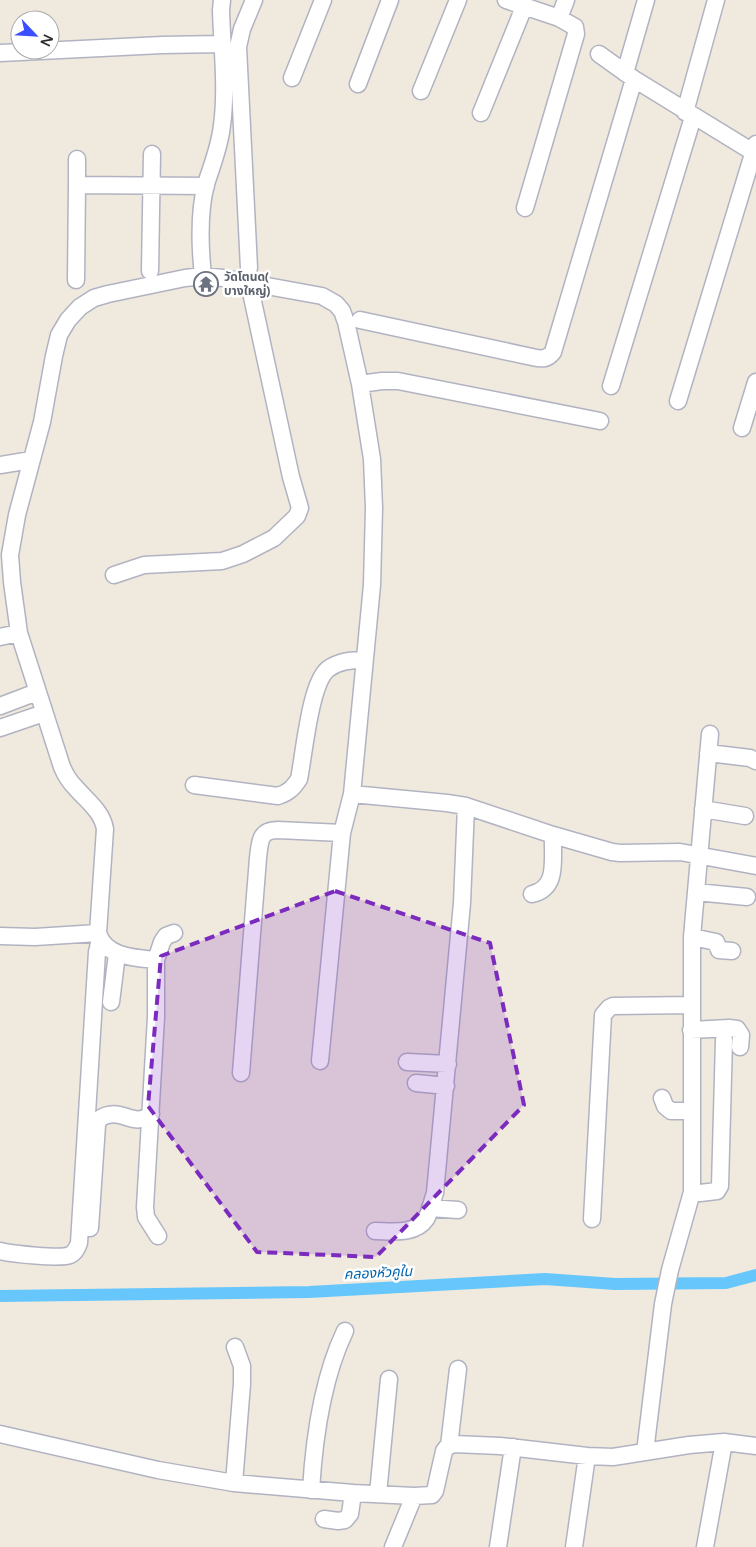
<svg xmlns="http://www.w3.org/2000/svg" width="756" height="1547" font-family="'Varela Round','Noto Sans Thai',sans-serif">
  <rect width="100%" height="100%" fill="#f0eade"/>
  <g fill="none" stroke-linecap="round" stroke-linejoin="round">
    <path stroke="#67c7fc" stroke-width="12" d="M 0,1296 L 309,1292 L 545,1279 L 615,1284 L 726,1283 L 756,1275"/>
    <defs>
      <path id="minor" d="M 222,0 L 221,10 C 222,47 227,89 222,125 C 220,146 212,165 206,184 C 199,211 200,248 203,276 L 223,278 L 322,296 L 336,304 L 342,311 L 346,322 L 360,384 L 372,459 L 374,508 L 372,585 L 352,794 L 447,803 L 466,806 L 553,835 L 612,852 L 620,853 L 680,852 L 756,866
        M 506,0 L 559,18 L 566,0
        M 0,53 L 162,45 L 222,44
        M 599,54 L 634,79 L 756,154
        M 625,73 L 646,0
        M 292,78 L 323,0
        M 358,84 L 390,0
        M 421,91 L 458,0
        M 685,112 L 716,0
        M 481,113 L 524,7
        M 77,185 L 77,159
        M 525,208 L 576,34 L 575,27 L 559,18
        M 249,268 L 238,47 L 242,29 L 254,0
        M 150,271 L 152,154
        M 76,280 L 77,185 L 206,186
        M 360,320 L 532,357 C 541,359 547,360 553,352 L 634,79
        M 360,384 L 382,381 L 398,381 L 600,421
        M 611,386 L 693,117
        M 678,401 L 756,144
        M 742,428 L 756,382
        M 0,465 L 31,460
        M 114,575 L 144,565 L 222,561 L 243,554 L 274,538 L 297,516 L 300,508 L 291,477 L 249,283
        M 0,637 L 19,633
        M 0,706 L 37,692
        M 0,728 L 44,713
        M 708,753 L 750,758 L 756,761
        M 194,785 L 278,796 C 288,793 293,788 299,779 C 304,755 310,683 328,669 C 339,661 351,660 364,660
        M 703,809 L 745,816
        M 696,892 L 747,897
        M 532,894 C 559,888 552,859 553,835
        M 98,933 C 105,957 135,958 156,960
        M 0,936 L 35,937 L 98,933 L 105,829 C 102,811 86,800 75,787 C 69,781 65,774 62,767 L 19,633 L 12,582 L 10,555 L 17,515 L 42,422 L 54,356 L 59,335 L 68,320 L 80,307 L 94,298 L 108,294 L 185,278 L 203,276
        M 692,937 L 716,942 L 719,950 L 732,951
        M 111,1002 L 117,954
        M 691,1030 L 729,1028 L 737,1029 L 741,1035 L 740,1047
        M 320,1061 L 342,833 L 352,794
        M 407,1062 L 448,1064
        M 241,1073 L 258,858 C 260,842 259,830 278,830 L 342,833
        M 416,1083 L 446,1086
        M 662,1098 L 665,1106 L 671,1111 L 691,1111
        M 692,1192 L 700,1193 L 717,1191 L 720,1186 L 724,1040
        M 430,1208 L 458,1210
        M 592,1219 L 603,1015 L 609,1008 L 613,1006 L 692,1005
        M 90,1228 L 97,1125 L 99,1119 C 121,1104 132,1130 151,1114
        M 375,1231 C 391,1231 415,1235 426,1219 C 430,1212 432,1201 435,1193 L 462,903 L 466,806
        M 158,1236 L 146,1217 L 145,1207 L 156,1017 L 156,960 L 162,942 L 166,936 L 174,933
        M 0,1251 C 11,1254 61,1259 70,1255 C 75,1253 77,1248 79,1243 L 97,952 L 100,939
        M 0,1434 L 158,1470 L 234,1483 L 353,1493 L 414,1496 L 432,1495 L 435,1491 L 444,1451 L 447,1447 L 454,1444 L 500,1446 L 587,1456 L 613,1457 L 689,1445 L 724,1442 L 756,1446
        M 449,1446 L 458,1369
        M 645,1452 L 663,1304 L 670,1270 L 692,1192 L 692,937 L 710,734
        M 234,1483 L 242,1384 L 242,1366 L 235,1347
        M 311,1490 C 314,1440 323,1377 345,1331
        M 378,1494 L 389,1379
        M 324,1519 L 338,1521 L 345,1520 L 350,1514 L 353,1493
        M 393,1547 L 414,1496
        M 498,1547 L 513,1447
        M 574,1547 L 587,1456
        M 705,1547 L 724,1442"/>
    </defs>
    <use href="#minor" stroke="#b2b3c2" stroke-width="19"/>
    <use href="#minor" stroke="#fff" stroke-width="16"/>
  </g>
  <path fill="#7b2cbf" fill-opacity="0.2" stroke="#7b2cbf" stroke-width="4" stroke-dasharray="10 6" stroke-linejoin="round" d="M 335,891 L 490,943 L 524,1105 L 376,1257 L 257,1252 L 148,1106 L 161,956 Z"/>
  <defs>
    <symbol id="temple-ring" viewBox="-11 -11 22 22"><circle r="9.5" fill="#fff" stroke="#6b7280" stroke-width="1.5"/><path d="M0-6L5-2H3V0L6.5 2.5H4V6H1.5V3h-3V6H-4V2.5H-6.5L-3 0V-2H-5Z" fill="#6b7280"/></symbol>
  </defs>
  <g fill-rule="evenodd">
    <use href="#temple-ring" x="192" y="270" width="28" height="28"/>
  </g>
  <g text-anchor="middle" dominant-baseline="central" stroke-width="5" stroke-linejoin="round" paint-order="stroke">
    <g font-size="12" font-weight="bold" fill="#5b616d" stroke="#fff" text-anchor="start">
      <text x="224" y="277">วัดโตนด(<tspan x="224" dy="14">บางใหญ่)</tspan></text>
    </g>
    <g font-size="14" font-style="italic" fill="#0063ae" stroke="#fff">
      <text transform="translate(378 1273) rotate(-3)">คลองหัวคูใน</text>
    </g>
  </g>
  <g transform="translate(35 35) rotate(115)"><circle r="24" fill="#ffffff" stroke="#ababab"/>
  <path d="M0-4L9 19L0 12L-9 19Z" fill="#3c4fff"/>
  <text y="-8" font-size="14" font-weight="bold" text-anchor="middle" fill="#2d2d2d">N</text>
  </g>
</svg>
